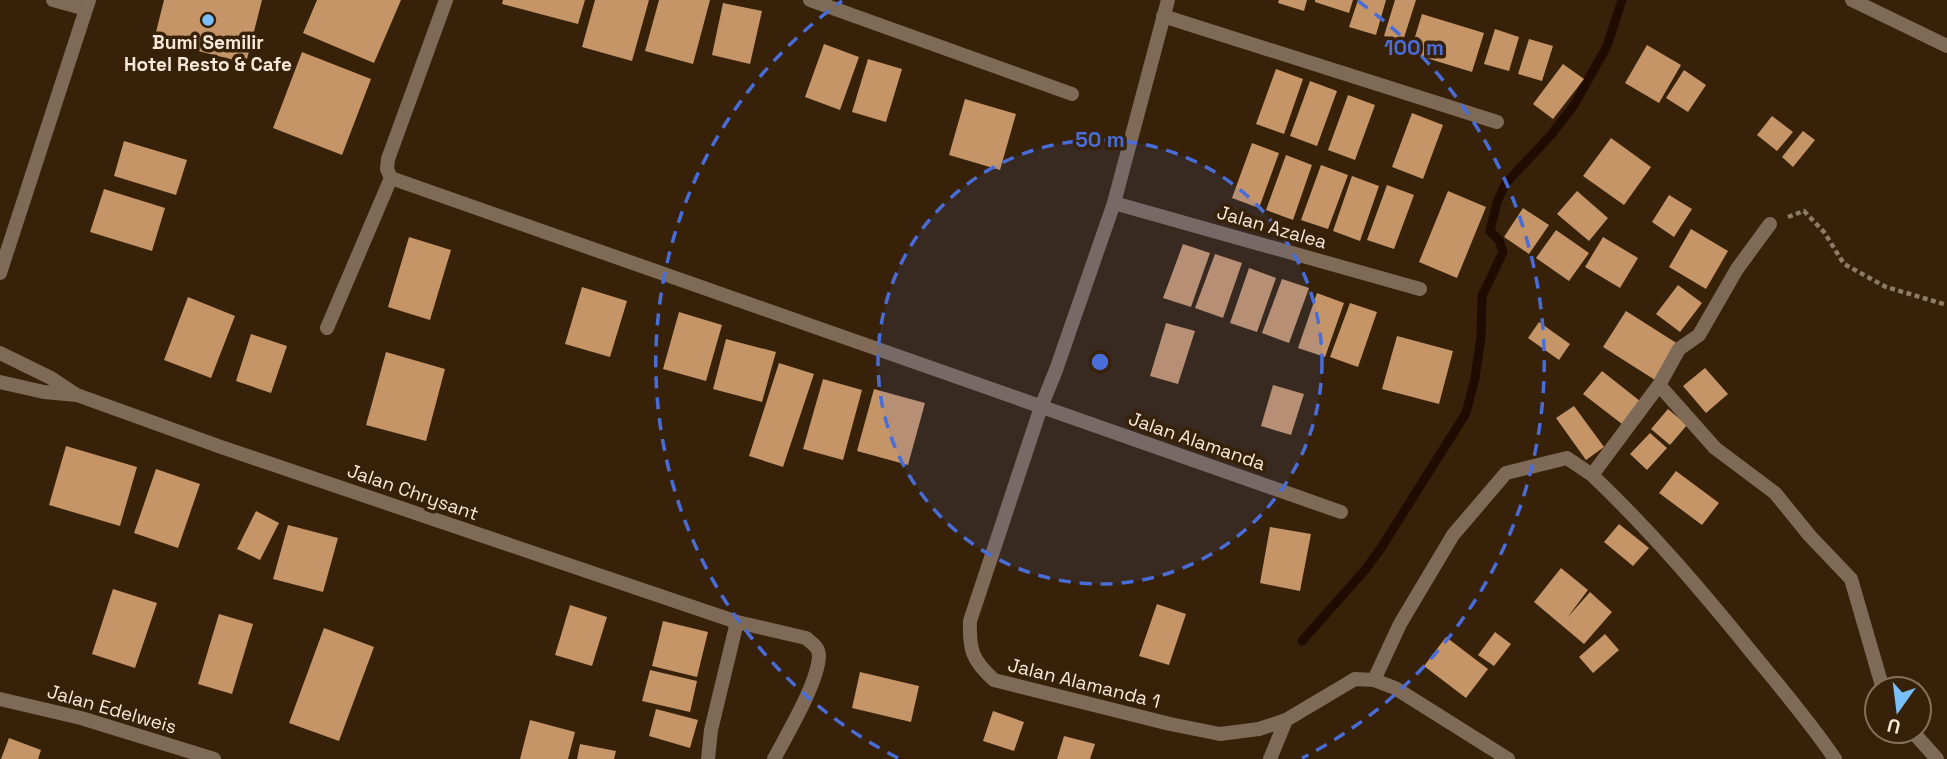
<svg xmlns="http://www.w3.org/2000/svg" width="1947" height="759" font-family="'Space Grotesk',sans-serif">
  <rect width="100%" height="100%" fill="#372109"/>
  <g fill="none" stroke-linecap="round" stroke-linejoin="round">
    <path stroke="#200b00" stroke-width="9" d="M 1302,641 L 1365,570 L 1381,548 L 1466,413 L 1475,378 L 1481,337 L 1482,296 L 1503,252 L 1499,240 L 1490,231 L 1497,202 L 1506,183 L 1551,135 L 1574,105 L 1607,46 L 1622,0"/>
  </g>
  <path fill="#c69567" d="M 164,0 L 262,0 L 246,63 L 154,40 Z
    M 317,0 L 401,0 L 374,63 L 303,33 Z
    M 503,0 L 585,0 L 578,24 L 502,4 Z
    M 595,0 L 649,0 L 632,61 L 582,47 Z
    M 659,0 L 710,0 L 693,64 L 645,51 Z
    M 1279,0 L 1307,0 L 1304,11 L 1278,3 Z
    M 1315,0 L 1353,0 L 1349,13 L 1315,2 Z
    M 1358,0 L 1386,0 L 1376,35 L 1349,27 Z
    M 1395,0 L 1416,0 L 1403,41 L 1384,36 Z
    M 723,3 L 762,11 L 750,64 L 712,55 Z
    M 1422,14 L 1484,33 L 1472,72 L 1410,53 Z
    M 1495,29 L 1519,37 L 1509,71 L 1484,64 Z
    M 1529,39 L 1553,46 L 1542,81 L 1518,74 Z
    M 824,44 L 859,57 L 840,110 L 805,97 Z
    M 1647,45 L 1681,65 L 1659,103 L 1625,83 Z
    M 302,52 L 371,79 L 342,155 L 273,128 Z
    M 868,59 L 902,69 L 886,122 L 852,112 Z
    M 1563,64 L 1584,79 L 1553,119 L 1533,104 Z
    M 1276,69 L 1303,79 L 1284,134 L 1256,124 Z
    M 1684,70 L 1706,85 L 1688,112 L 1666,98 Z
    M 1310,81 L 1337,91 L 1317,146 L 1290,136 Z
    M 1348,95 L 1375,105 L 1355,160 L 1328,150 Z
    M 965,99 L 1016,114 L 1000,170 L 949,155 Z
    M 1412,113 L 1443,125 L 1423,179 L 1392,167 Z
    M 1772,116 L 1793,132 L 1777,151 L 1757,135 Z
    M 1803,131 L 1815,140 L 1793,167 L 1782,157 Z
    M 1611,138 L 1651,167 L 1624,205 L 1583,176 Z
    M 124,141 L 187,160 L 176,195 L 114,176 Z
    M 1252,143 L 1279,153 L 1259,208 L 1232,198 Z
    M 1286,155 L 1312,165 L 1293,220 L 1266,210 Z
    M 1321,165 L 1348,175 L 1328,229 L 1301,220 Z
    M 1352,176 L 1379,186 L 1360,241 L 1333,231 Z
    M 1387,185 L 1414,195 L 1394,249 L 1367,240 Z
    M 104,189 L 165,208 L 152,251 L 90,232 Z
    M 1448,191 L 1486,207 L 1457,278 L 1419,262 Z
    M 1577,191 L 1608,218 L 1589,241 L 1557,214 Z
    M 1669,195 L 1692,209 L 1674,237 L 1652,222 Z
    M 1523,208 L 1549,225 L 1529,254 L 1504,237 Z
    M 1691,229 L 1728,251 L 1706,289 L 1669,267 Z
    M 1556,230 L 1589,253 L 1569,281 L 1536,258 Z
    M 409,237 L 451,250 L 430,320 L 388,307 Z
    M 1603,237 L 1638,258 L 1620,288 L 1585,267 Z
    M 1183,244 L 1210,253 L 1191,307 L 1163,298 Z
    M 1215,254 L 1242,263 L 1223,318 L 1195,308 Z
    M 1249,268 L 1276,278 L 1257,332 L 1230,323 Z
    M 1282,279 L 1309,288 L 1289,343 L 1262,333 Z
    M 1678,285 L 1702,303 L 1680,332 L 1656,314 Z
    M 582,287 L 627,301 L 610,357 L 565,344 Z
    M 1317,293 L 1344,303 L 1325,357 L 1298,348 Z
    M 188,297 L 235,316 L 211,378 L 164,360 Z
    M 1350,303 L 1377,312 L 1358,367 L 1330,357 Z
    M 1626,311 L 1678,344 L 1655,380 L 1603,347 Z
    M 679,312 L 722,325 L 706,381 L 663,369 Z
    M 1539,322 L 1570,344 L 1559,360 L 1528,338 Z
    M 1166,323 L 1195,331 L 1178,384 L 1150,376 Z
    M 251,334 L 287,346 L 271,393 L 236,381 Z
    M 1397,336 L 1453,351 L 1439,404 L 1382,389 Z
    M 726,339 L 776,352 L 762,402 L 713,389 Z
    M 386,352 L 445,369 L 426,441 L 366,425 Z
    M 779,363 L 814,374 L 783,467 L 749,456 Z
    M 1705,368 L 1728,394 L 1706,413 L 1683,386 Z
    M 1602,371 L 1640,401 L 1622,424 L 1583,394 Z
    M 823,379 L 862,390 L 843,460 L 803,449 Z
    M 1273,385 L 1304,394 L 1291,435 L 1261,426 Z
    M 874,389 L 925,403 L 908,465 L 857,451 Z
    M 1574,406 L 1604,447 L 1586,460 L 1556,418 Z
    M 1668,409 L 1687,425 L 1670,445 L 1651,429 Z
    M 1650,433 L 1667,448 L 1647,470 L 1630,454 Z
    M 66,446 L 137,467 L 120,526 L 49,505 Z
    M 156,469 L 200,484 L 178,548 L 134,533 Z
    M 1676,471 L 1719,503 L 1702,525 L 1659,493 Z
    M 256,511 L 279,523 L 260,560 L 237,549 Z
    M 1619,524 L 1649,548 L 1633,566 L 1604,542 Z
    M 288,525 L 338,538 L 323,592 L 273,579 Z
    M 1270,527 L 1311,534 L 1300,591 L 1260,583 Z
    M 1561,568 L 1588,590 L 1567,618 L 1590,592 L 1612,612 L 1584,644 L 1534,602 Z
    M 113,589 L 157,603 L 135,668 L 92,654 Z
    M 1157,604 L 1186,614 L 1169,665 L 1139,656 Z
    M 570,605 L 607,617 L 592,666 L 555,655 Z
    M 219,614 L 253,624 L 232,694 L 198,684 Z
    M 663,621 L 708,632 L 697,677 L 652,666 Z
    M 324,628 L 374,647 L 339,741 L 289,723 Z
    M 1495,632 L 1511,644 L 1494,666 L 1478,655 Z
    M 1605,634 L 1619,650 L 1593,673 L 1579,657 Z
    M 1446,637 L 1488,669 L 1466,698 L 1424,666 Z
    M 650,670 L 697,681 L 690,712 L 642,701 Z
    M 860,672 L 919,686 L 911,722 L 852,708 Z
    M 656,709 L 698,720 L 690,748 L 649,736 Z
    M 993,711 L 1024,722 L 1014,751 L 983,741 Z
    M 530,720 L 575,732 L 568,759 L 520,759 Z
    M 1064,736 L 1095,744 L 1090,759 L 1057,759 Z
    M 9,738 L 41,750 L 38,759 L 1,759 Z
    M 580,744 L 616,751 L 614,759 L 577,759 Z"/>
  <g fill="none" stroke-linecap="round" stroke-linejoin="round">
    <path stroke="#8d7b67" stroke-width="4.5" stroke-dasharray="5 3.5" stroke-linecap="butt" d="M 1788,217 L 1804,211 L 1824,232 L 1844,264 L 1886,287 L 1947,305"/>
    <path stroke="#7e6a57" stroke-width="14" d="M 53,0 L 86,9
      M 810,0 L 1072,94
      M 1168,0 L 1114,203 L 1056,370 L 1041,407 L 970,621 C 969,650 972,660 994,680 L 1170,724 L 1220,734 L 1259,729 L 1286,720 L 1355,679 L 1374,680 L 1395,688 L 1508,759
      M 1852,0 L 1947,46
      M 1163,16 L 1497,122
      M 391,178 L 1341,512
      M 1114,203 L 1420,289
      M 0,273 L 89,0
      M 327,328 L 391,178 L 387,169 L 388,159 L 446,0
      M 0,353 L 51,378 L 75,394
      M 0,382 L 44,392 L 77,395 L 221,447 L 737,622 L 806,638 C 812,643 819,647 819,656 C 818,683 787,734 774,759
      M 1659,385 L 1715,448 L 1775,493 L 1810,536 L 1851,579 L 1883,689
      M 1592,475 C 1651,531 1702,591 1753,654 C 1781,688 1810,722 1835,759
      M 1374,680 L 1400,624 L 1453,535 L 1506,473 L 1567,458 L 1592,475 L 1659,385 L 1679,349 L 1699,335 L 1737,269 L 1770,224
      M 0,699 L 81,718 L 214,759
      M 1912,731 L 1937,759
      M 708,759 L 711,730 L 737,622
      M 1270,759 L 1286,720"/>
  </g>
  <circle cx="1100" cy="362" r="222" fill="#496dd8" fill-opacity=".12"/>
  <g fill="none" stroke="#496dd8" stroke-width="3.5" stroke-dasharray="12 9">
    <circle cx="1100" cy="362" r="222"/>
    <path d="M898 758A444 444 0 0 1 842 1M1358 1A444 444 0 0 1 1302 758"/>
  </g>
  <circle fill="#79bff8" stroke="#372109" stroke-width="2.5" cx="208" cy="20" r="7"/>
  <g text-anchor="middle" dominant-baseline="central" stroke-width="7" stroke-linejoin="round" paint-order="stroke">
    <g font-size="19" font-weight="bold" fill="#f7e8da" stroke="#372109">
      <text x="208" y="42">Bumi Semilir<tspan x="208" dy="22">Hotel Resto &amp; Cafe</tspan></text>
    </g>
    <g font-size="19" fill="#f7e8da" stroke="#372109">
      <text transform="translate(1272 227) rotate(16)">Jalan Azalea</text>
      <text transform="translate(1197 441) rotate(19)">Jalan Alamanda</text>
      <text transform="translate(413 492) rotate(19)">Jalan Chrysant</text>
      <text transform="translate(1084 683) rotate(14)">Jalan Alamanda 1</text>
      <text transform="translate(112 709) rotate(16)">Jalan Edelweis</text>
    </g>
  </g>
  <circle cx="1100" cy="362" r="10" fill="#496dd8" stroke="#372109" stroke-width="3.5"/>
  <g font-size="21" text-anchor="middle" font-weight="bold" fill="#496dd8" stroke="#372109" stroke-width="7" stroke-linejoin="round" paint-order="stroke">
    <text x="1414" y="55">100 m</text>
    <text x="1100" y="147">50 m</text>
  </g>
  <g transform="translate(1898 710) rotate(194)"><circle r="33" fill="#372109" stroke="#84715d" stroke-width="2"/>
  <path d="M0-5L12 26L0 18L-12 26Z" fill="#79bff8"/>
  <text y="-10" font-size="19" font-weight="bold" text-anchor="middle" fill="#f7e8da">U</text>
  </g>
</svg>
